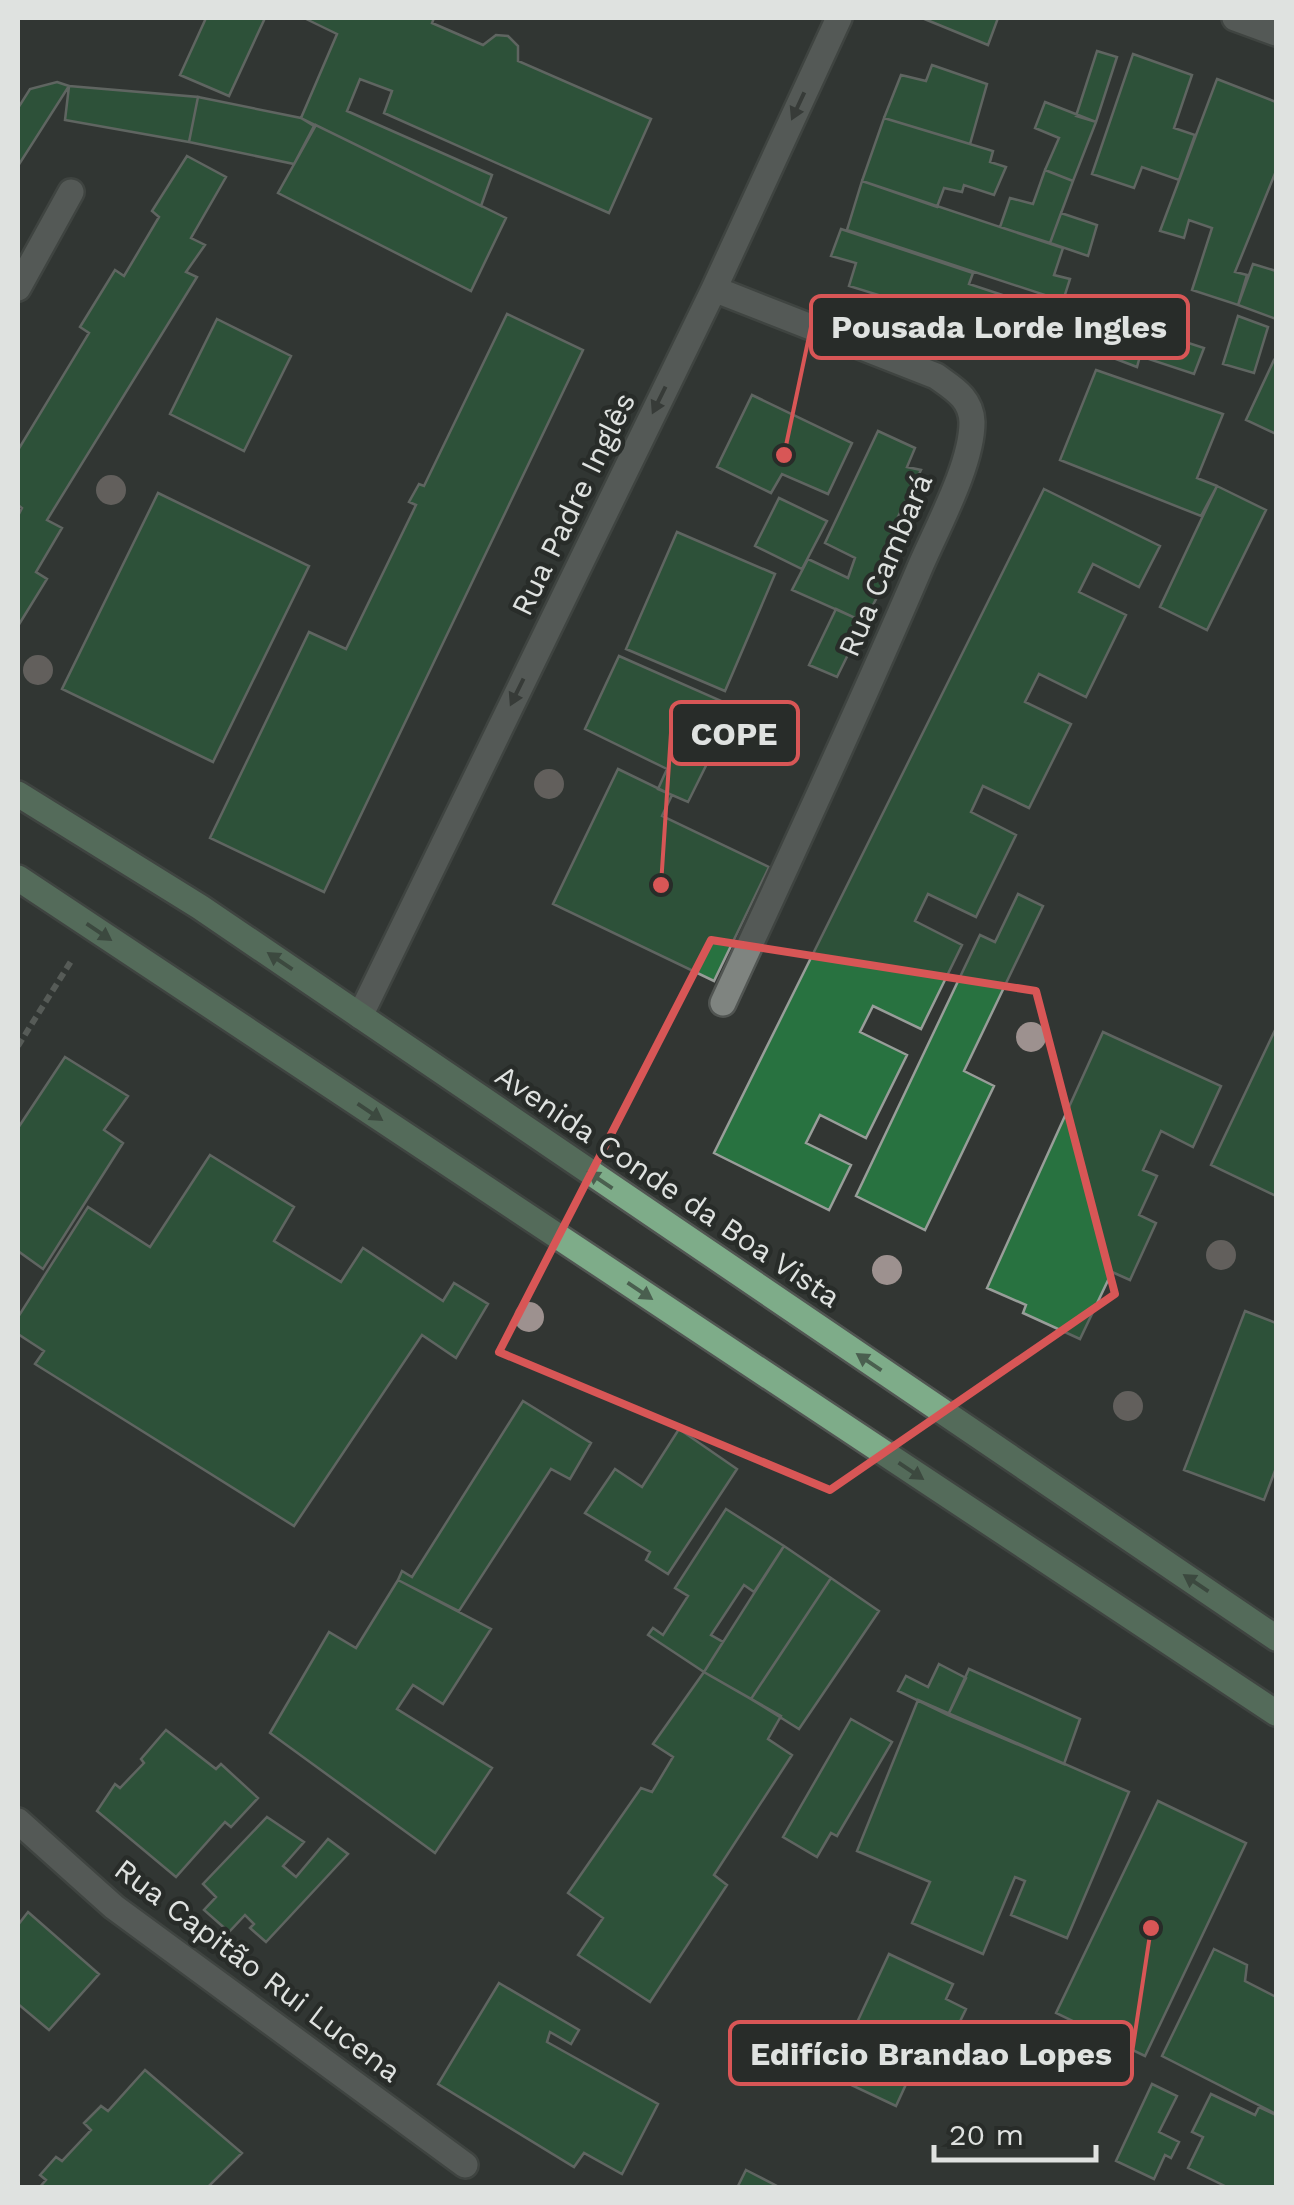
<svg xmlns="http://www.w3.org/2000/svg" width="1294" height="2205" font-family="'Work Sans',sans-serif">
  <rect width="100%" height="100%" fill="#323633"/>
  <path fill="#287240" stroke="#989d99" stroke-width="2.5" d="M 206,18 L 265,18 L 229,96 L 180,75 Z
    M 304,18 L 434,18 L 432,23 L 483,45 L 496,35 L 508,36 L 518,46 L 518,61 L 651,119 L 609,213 L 384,113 L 392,91 L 360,79 L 347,111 L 492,175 L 481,206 L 301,118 L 337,34 Z
    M 922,18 L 998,18 L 988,45 Z
    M 1097,51 L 1117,57 L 1096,122 L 1076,116 Z
    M 1133,54 L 1192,75 L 1174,128 L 1195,135 L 1179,180 L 1142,167 L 1134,188 L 1092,174 Z
    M 932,65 L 987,84 L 970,144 L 884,118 L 901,75 L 926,81 Z
    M 1217,79 L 1276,102 L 1276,171 L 1235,272 L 1247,275 L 1238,305 L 1192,290 L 1212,228 L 1189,220 L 1184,238 L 1160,231 Z
    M 57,82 L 69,86 L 18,166 L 18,108 L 30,89 Z
    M 69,86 L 198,97 L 189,142 L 65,120 Z
    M 198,97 L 301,118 L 314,126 L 294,164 L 189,142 Z
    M 1045,102 L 1096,122 L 1073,181 L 1045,170 L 1059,138 L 1035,128 Z
    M 884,118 L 993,151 L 990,162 L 1006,167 L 994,195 L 964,185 L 962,192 L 944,188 L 937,207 L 862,181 Z
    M 316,125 L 506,218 L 471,291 L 278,193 Z
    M 187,156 L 226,177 L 191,238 L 205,245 L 186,272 L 197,277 L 47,520 L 62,528 L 36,572 L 47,579 L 18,626 L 18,516 L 22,508 L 18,505 L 18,450 L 89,333 L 80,327 L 115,270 L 124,276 L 159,217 L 152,211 Z
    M 1045,170 L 1073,181 L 1050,243 L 1000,227 L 1010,198 L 1033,204 Z
    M 862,181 L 1063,248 L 1054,275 L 1070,279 L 1063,301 L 847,230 Z
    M 1061,213 L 1097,225 L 1088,256 L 1050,243 Z
    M 841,229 L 973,273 L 969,284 L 1030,304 L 1018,338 L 849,286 L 856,263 L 831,256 Z
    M 1253,264 L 1276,271 L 1276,319 L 1238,305 Z
    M 507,314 L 583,350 L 324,892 L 210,838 L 309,632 L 346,649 L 416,505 L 409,502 L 419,484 L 424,486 Z
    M 1238,316 L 1268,327 L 1254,373 L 1223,364 Z
    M 217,319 L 291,356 L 244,451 L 170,414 Z
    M 1121,321 L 1204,348 L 1194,374 L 1140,356 L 1137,367 L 1108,356 Z
    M 1274,360 L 1276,361 L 1276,434 L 1246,420 Z
    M 1096,370 L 1223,414 L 1197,478 L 1217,486 L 1201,516 L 1060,460 Z
    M 752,395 L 852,443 L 828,494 L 782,474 L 771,493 L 717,467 Z
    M 878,431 L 915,448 L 907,467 L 921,470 L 897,519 L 914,527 L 864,622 L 792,590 L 808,559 L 848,578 L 855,558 L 825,543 Z
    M 1217,486 L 1266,510 L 1207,630 L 1160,607 Z
    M 1044,489 L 1160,546 L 1139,587 L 1093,564 L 1079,592 L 1126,615 L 1086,697 L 1039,674 L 1025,702 L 1071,724 L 1029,808 L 983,786 L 971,812 L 1016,835 L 976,917 L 928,894 L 915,921 L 962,945 L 921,1029 L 873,1006 L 860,1032 L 907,1055 L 866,1138 L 820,1115 L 806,1143 L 851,1165 L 829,1210 L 714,1153 Z
    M 158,493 L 309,566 L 213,762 L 62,689 Z
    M 779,498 L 827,521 L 802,569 L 755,546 Z
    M 677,532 L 775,574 L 725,691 L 626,649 Z
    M 836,609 L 864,622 L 837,677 L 809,665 Z
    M 619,656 L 735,707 L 688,802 L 658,789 L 667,769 L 585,729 Z
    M 618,769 L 672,795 L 662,816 L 769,867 L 714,981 L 553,904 Z
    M 1018,894 L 1043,906 L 964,1071 L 994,1086 L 925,1230 L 856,1196 L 980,935 L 995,942 Z
    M 1276,1028 L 1276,1196 L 1211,1165 Z
    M 1103,1032 L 1221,1086 L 1193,1147 L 1161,1131 L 1143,1170 L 1157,1176 L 1139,1215 L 1156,1223 L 1130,1280 L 1112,1272 L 1080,1339 L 1023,1313 L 1026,1305 L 987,1288 Z
    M 65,1057 L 128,1096 L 104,1130 L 123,1143 L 43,1269 L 18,1251 L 18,1128 Z
    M 210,1155 L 294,1207 L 274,1241 L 341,1282 L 363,1248 L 443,1301 L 454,1283 L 488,1304 L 456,1358 L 422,1335 L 294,1526 L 35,1364 L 44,1351 L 18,1334 L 18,1317 L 88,1207 L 150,1247 Z
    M 1245,1311 L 1276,1323 L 1276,1468 L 1264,1500 L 1184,1470 Z
    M 523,1401 L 591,1443 L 570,1479 L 551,1469 L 459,1611 L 398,1580 L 402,1571 L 412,1577 Z
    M 679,1429 L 737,1469 L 668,1574 L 646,1560 L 650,1552 L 585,1513 L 615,1469 L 642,1487 Z
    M 726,1509 L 784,1546 L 754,1592 L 744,1585 L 711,1635 L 723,1642 L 704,1672 L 648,1635 L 653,1628 L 663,1635 L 688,1596 L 675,1588 Z
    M 784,1546 L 831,1578 L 751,1699 L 704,1672 Z
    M 831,1578 L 879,1611 L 799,1729 L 751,1699 Z
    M 398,1580 L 491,1629 L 443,1704 L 413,1685 L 397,1709 L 492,1768 L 435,1853 L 270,1733 L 329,1632 L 356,1648 Z
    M 939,1664 L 966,1678 L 948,1715 L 898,1691 L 906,1676 L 928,1687 Z
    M 969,1669 L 1080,1719 L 1064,1764 L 948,1715 Z
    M 704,1672 L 781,1716 L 768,1739 L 792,1755 L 714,1875 L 727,1885 L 650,2002 L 578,1955 L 603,1918 L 568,1893 L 641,1788 L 652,1792 L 673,1757 L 653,1744 Z
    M 918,1700 L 1129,1792 L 1067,1938 L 1011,1915 L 1025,1881 L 1015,1877 L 983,1954 L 912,1923 L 930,1882 L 857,1851 Z
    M 851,1719 L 892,1742 L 837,1836 L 831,1833 L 817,1857 L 783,1837 Z
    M 166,1730 L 216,1769 L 221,1764 L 258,1798 L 231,1827 L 225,1822 L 176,1877 L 97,1811 L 115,1784 L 120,1788 L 144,1763 L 141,1759 Z
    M 1158,1801 L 1246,1843 L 1145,2056 L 1056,2013 Z
    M 267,1817 L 304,1842 L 283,1866 L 296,1877 L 328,1839 L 348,1854 L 266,1942 L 250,1928 L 254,1924 L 245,1915 L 229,1932 L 204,1910 L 216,1897 L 203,1884 Z
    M 28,1912 L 99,1974 L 49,2030 L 18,2004 L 18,1925 Z
    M 1214,1949 L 1247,1965 L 1245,1981 L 1276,1997 L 1276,2114 L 1162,2056 Z
    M 889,1954 L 953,1984 L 946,1999 L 966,2009 L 950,2042 L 930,2032 L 896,2106 L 832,2076 Z
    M 499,1983 L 579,2030 L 571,2044 L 550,2032 L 547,2042 L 658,2104 L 622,2174 L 584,2153 L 574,2167 L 438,2084 Z
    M 145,2070 L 242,2153 L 207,2188 L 39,2188 L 46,2180 L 40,2175 L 56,2157 L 62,2161 L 91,2130 L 84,2123 L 101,2106 L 108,2111 Z
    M 1152,2084 L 1177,2096 L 1159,2132 L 1179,2142 L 1171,2158 L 1165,2155 L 1154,2179 L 1116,2161 Z
    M 1211,2094 L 1255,2115 L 1259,2107 L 1276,2115 L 1276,2188 L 1229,2188 L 1188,2168 L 1203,2137 L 1192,2132 Z
    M 746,2170 L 781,2188 L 737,2188 Z"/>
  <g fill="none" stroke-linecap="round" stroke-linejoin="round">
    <defs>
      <path id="minor" d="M 1235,18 L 1276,33
        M 18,288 L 71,192
        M 714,289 L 936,376 C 954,389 971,398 972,422 C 972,466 935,531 918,572 C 856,717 789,860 723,1003
        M 360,1016 L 714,289 L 839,18
        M 18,1821 L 114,1907 L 465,2165"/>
      <path id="major" d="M 18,794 L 200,907 L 1276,1638
        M 18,878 L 1276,1713"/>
    </defs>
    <use href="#minor" stroke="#515552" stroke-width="30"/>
    <use href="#major" stroke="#515552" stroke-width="30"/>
    <path stroke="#838784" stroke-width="6" stroke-dasharray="8 5" stroke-linecap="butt" d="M 18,1046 L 73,958"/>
    <use href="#minor" stroke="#7f8480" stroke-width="25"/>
    <use href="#major" stroke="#7eac89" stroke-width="25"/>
  </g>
  <g fill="#9d918f">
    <circle cx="111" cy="490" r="15"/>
    <circle cx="38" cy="670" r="15"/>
    <circle cx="549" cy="784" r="15"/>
    <circle cx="1031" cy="1037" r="15"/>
    <circle cx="1221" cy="1255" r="15"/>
    <circle cx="887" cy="1270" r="15"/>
    <circle cx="529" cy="1317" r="15"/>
    <circle cx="1128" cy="1406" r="15"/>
  </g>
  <defs><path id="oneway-solid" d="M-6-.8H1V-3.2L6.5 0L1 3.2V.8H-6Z" transform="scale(2.5)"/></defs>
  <g fill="#3e423f">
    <use href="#oneway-solid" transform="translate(798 106) rotate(115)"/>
    <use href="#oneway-solid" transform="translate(659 400) rotate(116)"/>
    <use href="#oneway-solid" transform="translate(517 692) rotate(116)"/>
  </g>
  <g fill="#4a5f4f">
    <use href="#oneway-solid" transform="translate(99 932) rotate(34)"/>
    <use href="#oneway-solid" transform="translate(280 961) rotate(-146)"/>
    <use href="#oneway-solid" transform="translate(370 1112) rotate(34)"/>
    <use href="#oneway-solid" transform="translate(600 1180) rotate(-146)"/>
    <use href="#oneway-solid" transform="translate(640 1291) rotate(34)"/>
    <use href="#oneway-solid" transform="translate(869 1362) rotate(-146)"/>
    <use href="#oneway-solid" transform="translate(911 1471) rotate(34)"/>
    <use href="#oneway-solid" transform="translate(1196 1583) rotate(-146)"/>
  </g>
  <path d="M0 0H1294V2205H0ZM 711,940 L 1036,991 L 1115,1294 L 830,1490 L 499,1352 Z" fill="#323633" fill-opacity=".55" fill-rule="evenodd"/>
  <path fill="none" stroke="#d85656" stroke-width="8" stroke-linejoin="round" d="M 711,940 L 1036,991 L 1115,1294 L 830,1490 L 499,1352 Z"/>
  <g text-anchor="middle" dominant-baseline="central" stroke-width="9" stroke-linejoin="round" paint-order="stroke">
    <g font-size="30" fill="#dfe2e0" stroke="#282c29">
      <text transform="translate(573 504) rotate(-64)">Rua Padre Inglês</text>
      <text transform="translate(885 565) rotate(-67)">Rua Cambará</text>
      <text transform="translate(668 1186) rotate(34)">Avenida Conde da Boa Vista</text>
      <text transform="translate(258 1970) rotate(37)">Rua Capitão Rui Lucena</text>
    </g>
  </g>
  <path fill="none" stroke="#d85656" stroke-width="4" d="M784 455L811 327M661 885L671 733M1151 1928L1132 2053"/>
  <g fill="#d85656" stroke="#282c29" stroke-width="4">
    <circle cx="784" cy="455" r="10"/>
    <circle cx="661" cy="885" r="10"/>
    <circle cx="1151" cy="1928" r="10"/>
  </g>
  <g fill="#282c29" stroke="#d85656" stroke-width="4">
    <rect x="811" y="296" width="377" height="62" rx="10"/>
    <rect x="671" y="702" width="127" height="62" rx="10"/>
    <rect x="730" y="2022" width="402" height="62" rx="10"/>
  </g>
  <g font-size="32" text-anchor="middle" font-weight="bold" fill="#dfe2e0">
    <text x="999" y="338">Pousada Lorde Ingles</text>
    <text x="734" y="745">COPE</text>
    <text x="931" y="2065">Edifício Brandao Lopes</text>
  </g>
  <rect width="1294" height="2205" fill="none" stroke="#dfe2e0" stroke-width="40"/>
  <path d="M934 2145v15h162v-15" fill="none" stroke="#dfe2e0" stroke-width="5"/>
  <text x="949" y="2145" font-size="30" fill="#dfe2e0" stroke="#282c29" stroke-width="8" paint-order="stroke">20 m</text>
</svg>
